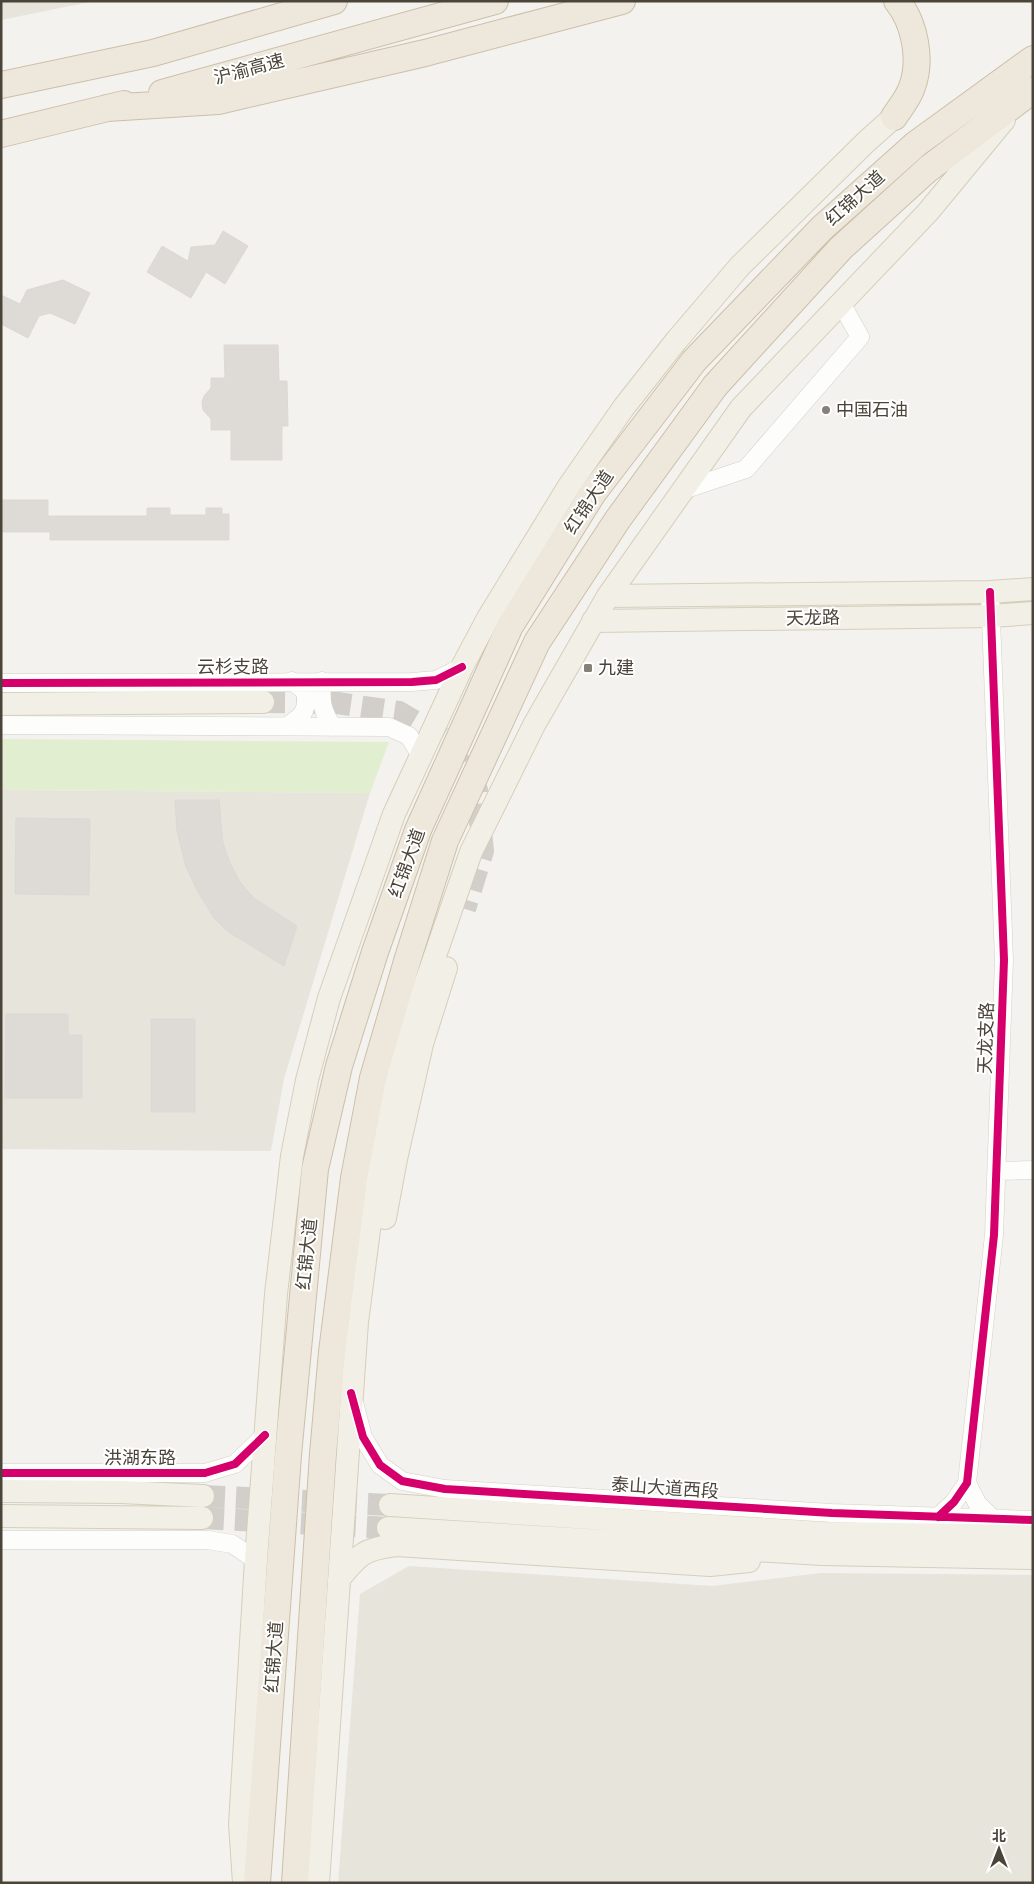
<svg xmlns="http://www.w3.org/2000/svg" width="1034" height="1884" font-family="Arial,'Noto Sans SC',sans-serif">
  <rect width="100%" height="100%" fill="#f4f2ee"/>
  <path fill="#e7e4dc" d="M 1,1 L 95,1 L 1,20 Z
    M 1,790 L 370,793 L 284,1079 L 271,1151 L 1,1149 Z
    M 409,1566 L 712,1586 L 821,1573 L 1033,1575 L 1033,1883 L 338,1883 L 360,1594 Z"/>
  <path fill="#e1eecf" d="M 1,739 L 389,742 L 370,793 L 1,790 Z"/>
  <path fill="#dedbd6" stroke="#dcd9d4" d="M 223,231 L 248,246 L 225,284 L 206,272 L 191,298 L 147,272 L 162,246 L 188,261 L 191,247 L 215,245 Z
    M 63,280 L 90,293 L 75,324 L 50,313 L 39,316 L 28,338 L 1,324 L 1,295 L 20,304 L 27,290 Z
    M 224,345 L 278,345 L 279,381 L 287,381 L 288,426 L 282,426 L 282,460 L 231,460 L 231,430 L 211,430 L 211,419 L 203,410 L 202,402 L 204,396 L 211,388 L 211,378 L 225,378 Z
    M 1,500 L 48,500 L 48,516 L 147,516 L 147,508 L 170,508 L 170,515 L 206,515 L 206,508 L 222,508 L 222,514 L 229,514 L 229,540 L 50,540 L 50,532 L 1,532 Z
    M 175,800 L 219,800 L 223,843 L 230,863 L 240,882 L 254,898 L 297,926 L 284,966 L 227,931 L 214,918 L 198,892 L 186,867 L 177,831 Z
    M 16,818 L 90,819 L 89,895 L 15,894 Z
    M 6,1014 L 68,1014 L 68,1035 L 82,1035 L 82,1098 L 5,1098 Z
    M 151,1019 L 195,1019 L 195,1112 L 151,1112 Z"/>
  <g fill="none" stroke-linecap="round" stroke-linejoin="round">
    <path stroke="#d2cfca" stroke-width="22" stroke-dasharray="22 11" stroke-linecap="butt" d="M 263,702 L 337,703 L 399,712 L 445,739 L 477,790 L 483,851 L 465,909
      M 203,1496 L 390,1505
      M 202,1518 L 388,1528"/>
    <defs>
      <path id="minor" d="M 683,490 L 746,469 L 860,337 L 841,303
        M 322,681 C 321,701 321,710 333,727
        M 1,683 L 412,682 L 436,680 L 462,667
        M 1,725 L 389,727 L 409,736 L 421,756
        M 287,726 C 304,715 308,711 305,691 L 292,681
        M 997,1171 L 1033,1170
        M 355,1406 L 363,1437 L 380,1465 L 402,1481 L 445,1489 L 832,1513 L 1033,1520
        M 1,1473 L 205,1473 L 235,1464 L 265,1435
        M 967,1483 L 977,1503 L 993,1519
        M 938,1517 L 954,1502 L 967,1483 L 994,1235 L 1004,960 L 990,592
        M 1,1540 L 208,1540 L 232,1544 L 256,1560"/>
      <path id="major" d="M 608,596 L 990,592 L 1033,589
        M 593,621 L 992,616 L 1033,613
        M 1,704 L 263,702
        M 385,1218 L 396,1159 L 422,1044 L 446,968
        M 1,1491 L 121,1492 L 203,1496
        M 390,1505 L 822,1533 L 1033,1536
        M 1,1516 L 202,1518
        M 388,1528 L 822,1554 L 1033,1558
        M 339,1579 C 359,1554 364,1549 396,1545 L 710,1565 L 749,1561
        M 244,1883 L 240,1824 L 256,1560 L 276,1294 L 292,1156 L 307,1080 L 329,998 L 394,814 L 462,667 L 488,618 L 569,486 L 624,407 L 676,341 L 740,266 L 866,142 L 894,117
        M 318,1883 L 357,1322 L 380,1146 L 411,1025 L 471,852 L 534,725 L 608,596 L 741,408 L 928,212 L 1004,120"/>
      <path id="highway" d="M 1,85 L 153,53 L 334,1
        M 162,93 L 495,1
        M 107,108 L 218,101 L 425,53 L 622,1
        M 894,117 C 900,108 909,97 912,87 C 922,60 915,23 897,1
        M 1,134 L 124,104
        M 257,1883 L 288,1455 L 315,1169 L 339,1066 L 375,952 L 418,830 L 510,626 L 593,493 L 694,361 L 822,228 L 916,144 L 1033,59
        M 295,1883 L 323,1454 L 332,1352 L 354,1178 L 373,1078 L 408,958 L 445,841 L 537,642 L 618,519 L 715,386 L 841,248 L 928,169 L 1033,90"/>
    </defs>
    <use href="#minor" stroke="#d2d0cb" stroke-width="19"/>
    <use href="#major" stroke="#d6cebb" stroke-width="24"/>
    <use href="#highway" stroke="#ccbfa9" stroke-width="28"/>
    <use href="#minor" stroke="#fdfdfc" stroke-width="18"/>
    <use href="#major" stroke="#f2efe6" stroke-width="22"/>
    <use href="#highway" stroke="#ede8db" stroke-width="26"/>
    <defs>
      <path id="cycleway" d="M 1,683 L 412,682 L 436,680 L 462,667
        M 351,1393 L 363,1437 L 380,1465 L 402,1481 L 445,1489 L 832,1513 L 1033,1520
        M 1,1473 L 205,1473 L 235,1464 L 265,1435
        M 938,1517 L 954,1502 L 967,1483 L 994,1235 L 1004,960 L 990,592"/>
    </defs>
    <use href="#cycleway" stroke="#fff" stroke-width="11"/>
    <use href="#cycleway" stroke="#d6006c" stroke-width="8"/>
  </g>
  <g fill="#868178" stroke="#fff" stroke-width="2">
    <circle cx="826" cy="410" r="5"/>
    <rect x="583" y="663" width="10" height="10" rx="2.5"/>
  </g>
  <g text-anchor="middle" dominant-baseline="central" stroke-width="4" stroke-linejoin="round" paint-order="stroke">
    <g font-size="18" fill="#4b4439" stroke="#fff">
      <text transform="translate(249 69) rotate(-15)">沪渝高速</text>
      <text transform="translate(855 198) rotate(-42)">红锦大道</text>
      <text transform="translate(589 502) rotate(-56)">红锦大道</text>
      <text transform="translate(813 618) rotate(-1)">天龙路</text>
      <text x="233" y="667">云杉支路</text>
      <text transform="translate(407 863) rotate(-70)">红锦大道</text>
      <text transform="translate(986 1038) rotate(-88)">天龙支路</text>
      <text transform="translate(307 1254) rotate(-84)">红锦大道</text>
      <text x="140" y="1458">洪湖东路</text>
      <text transform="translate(665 1488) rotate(4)">泰山大道西段</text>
      <text transform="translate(274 1657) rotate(-86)">红锦大道</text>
    </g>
    <g font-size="18" fill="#4b4439" stroke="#fff" text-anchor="start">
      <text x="836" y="410">中国石油</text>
      <text x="598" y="668">九建</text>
    </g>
  </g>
  <rect width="1034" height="1884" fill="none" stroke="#4b4439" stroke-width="5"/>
  <g transform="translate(999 1849)" stroke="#ffffff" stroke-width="4" paint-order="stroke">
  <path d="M0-4L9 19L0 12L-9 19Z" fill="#4b4439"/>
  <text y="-8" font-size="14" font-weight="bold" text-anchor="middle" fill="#4b4439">北</text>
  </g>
</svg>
